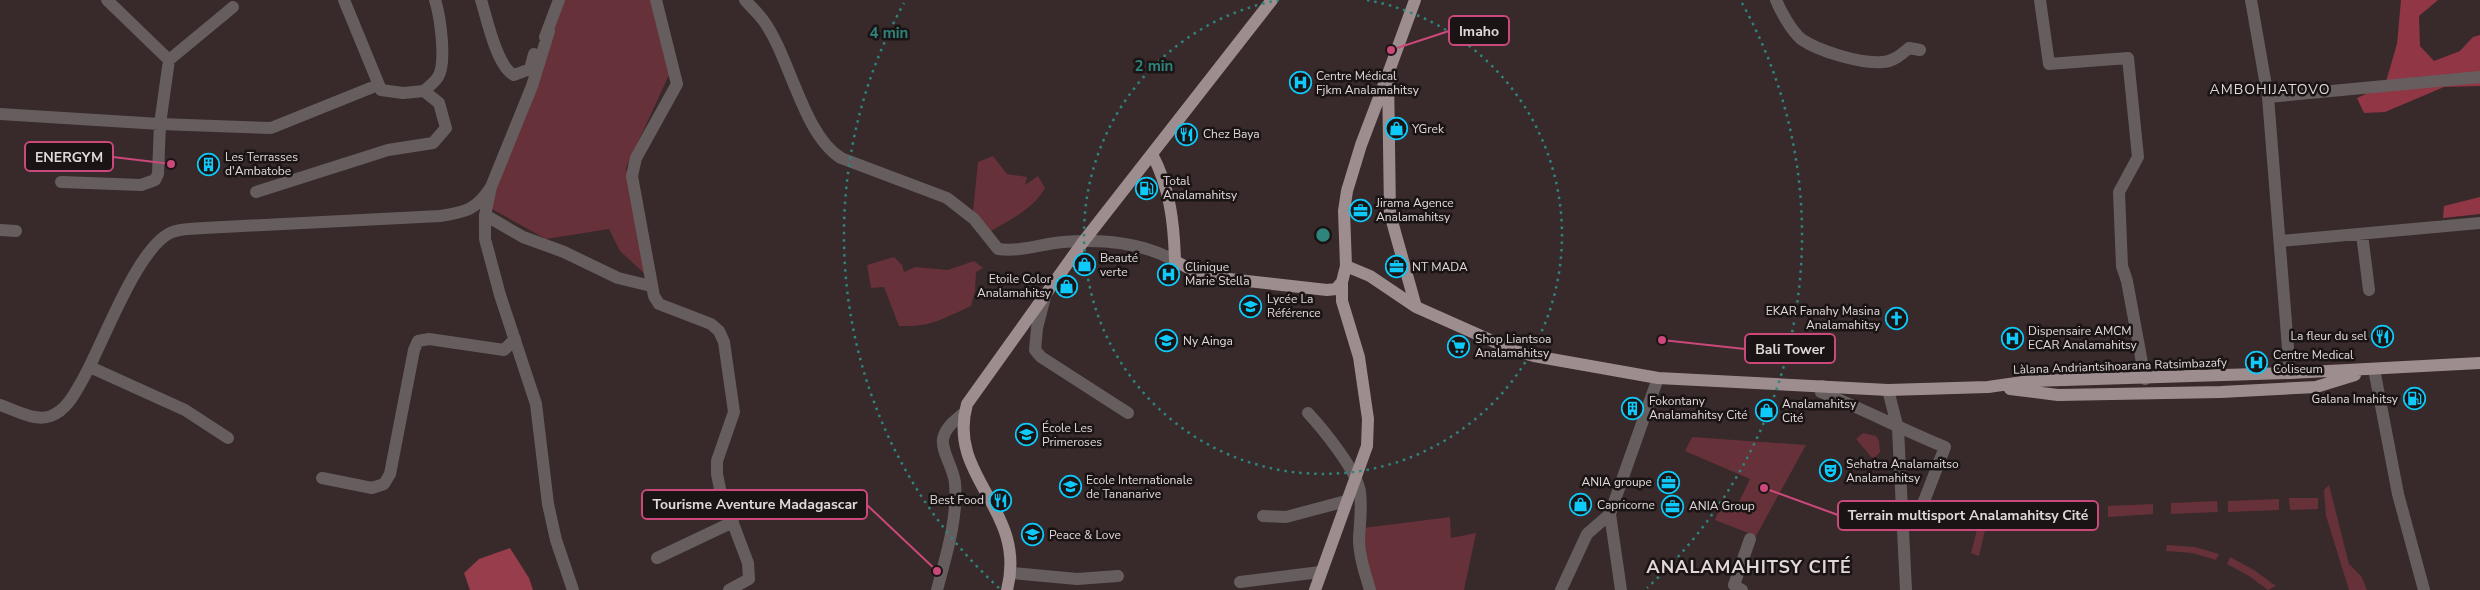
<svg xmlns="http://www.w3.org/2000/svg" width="2480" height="590" font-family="'Nunito Sans',sans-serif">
  <rect width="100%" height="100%" fill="#38292a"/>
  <path fill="#663138" d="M 559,0 L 650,0 L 669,75 L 626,168 L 647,276 L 620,251 L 609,229 L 546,239 L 490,208 Z
    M 993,156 L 1007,174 L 1027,177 L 1025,185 L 1038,176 L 1045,188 C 1033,209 1011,219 991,231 L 973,211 L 978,162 Z
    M 894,257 L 902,265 L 904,272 L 915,267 L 948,270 L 974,261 L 983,268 L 976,272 L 975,291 L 971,306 C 942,319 932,327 899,326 L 884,287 L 871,288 L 867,265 Z
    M 1863,433 L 1876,436 L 1879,441 L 1880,452 L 1873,459 L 1856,439 Z
    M 1692,437 L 1806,445 L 1756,536 L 1715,520 L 1724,497 L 1738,504 L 1750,479 L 1685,451 Z
    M 2329,485 L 2349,564 L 2361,576 L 2367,590 L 2349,590 L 2326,516 L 2324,490 Z
    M 2289,498 L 2318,498 L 2318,509 L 2290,510 Z
    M 2279,499 L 2279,510 L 2228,512 L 2228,501 Z
    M 2217,501 L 2218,512 L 2171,514 L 2171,503 Z
    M 2153,504 L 2153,514 L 2108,517 L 2108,506 Z
    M 2037,508 L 2038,519 L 1992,521 L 1986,526 L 1979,556 L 1971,553 L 1982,510 Z
    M 1450,517 L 1451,538 L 1476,533 L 1464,590 L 1375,590 L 1369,571 L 1363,528 Z
    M 2167,545 L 2195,547 L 2219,554 L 2216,560 L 2192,553 L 2166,551 Z
    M 2230,557 L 2254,570 L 2276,586 L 2268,590 L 2249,576 L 2227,564 Z"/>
  <path fill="#913645" d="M 2401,0 L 2438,0 L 2419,16 L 2420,46 L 2434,61 L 2460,51 L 2473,37 L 2480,35 L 2480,86 L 2444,87 L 2385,112 L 2364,113 L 2357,98 L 2385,85 L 2397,44 Z
    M 2480,197 L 2480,214 L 2443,218 L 2444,206 Z"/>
  <path fill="#983d4b" d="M 510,548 L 529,578 L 533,590 L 470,590 L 464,573 L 479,559 Z"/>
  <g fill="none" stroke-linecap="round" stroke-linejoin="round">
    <path stroke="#665e5e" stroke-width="12" d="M 107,0 L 169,60
      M 481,0 C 487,19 497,67 514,75 L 530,69 L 534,54
      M 656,0 L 677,84 L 636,158 L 632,176 L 654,296 L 659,304 L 711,324 L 719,331 L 724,342 L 734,412 L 717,461 L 717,474 L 720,489 L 748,563 L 749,579 L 729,590
      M 745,0 C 751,7 758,13 763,20 C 790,56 803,135 841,158 L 947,198 L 974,219 L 998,249 C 1021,252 1041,244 1063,242 C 1100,239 1142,242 1175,261
      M 1776,0 C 1781,12 1791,30 1801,39 C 1818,51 1861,64 1882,62 C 1893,62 1902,54 1909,48 L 1920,50
      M 2040,0 L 2049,64 L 2128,58 L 2138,157 L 2119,192 L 2122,266 L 2127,281 L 2145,379
      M 2251,0 L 2268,97 L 2290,373
      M 549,31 L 532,86 L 491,187 L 485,215 L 485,239 L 500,295 L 536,404 L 548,504 L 556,540 L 573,590
      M 545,37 L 559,0
      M 424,91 C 428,87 435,82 438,77 C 447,63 440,15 435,0
      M 2268,97 L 2480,77
      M 0,114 L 160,124 L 271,128 L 378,85
      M 61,182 L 141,185 L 155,180 L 158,174 L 160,124 L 169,60 L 233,7
      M 256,192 L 388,150 L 433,143 L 446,128 L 439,103 L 424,91 L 403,93 L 381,90 L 344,0
      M 485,215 L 523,237 L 564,252 L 618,278 L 651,286
      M 0,230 L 16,231
      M 2362,234 L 2369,290
      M 2280,241 L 2480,223
      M 1045,297 L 1037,328 L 1035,350 L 1041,357 L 1128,413
      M 90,367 L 185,410 L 228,438
      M 2374,369 L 2398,494 L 2424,590
      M 1822,386 L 1821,392 C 1863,409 1903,430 1945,447 L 1919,514 L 1903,517
      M 1888,390 L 1898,429 L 1906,590
      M 0,405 C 15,410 35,422 51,416 C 67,410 75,393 83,379 C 103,344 136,250 170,233 C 180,228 194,229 204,228 L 440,216 C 466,212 476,210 491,187
      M 1308,413 C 1322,428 1358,472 1360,492 C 1362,507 1360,523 1359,538 C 1359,556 1365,573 1370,590
      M 322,478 L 372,488 L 384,484 L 390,474 L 414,350 L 418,341 L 429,339 L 504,350 L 515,339
      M 1263,516 L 1286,517 L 1346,501
      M 657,558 L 733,522
      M 1012,573 L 1077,579 L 1118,576
      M 1240,582 L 1320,572
      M 937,590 C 946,556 958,518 955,483 C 954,469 941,451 943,439 C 945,427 956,420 965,412
      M 1561,590 L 1587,534 L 1610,514
      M 1621,590 L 1610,514 L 1658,378
      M 1742,590 L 1734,585 L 1750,539"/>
    <path stroke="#9d8d8e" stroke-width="12" d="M 1415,0 L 1388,74 L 1390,214 L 1416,307
      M 1152,154 C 1170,188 1174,223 1175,261 L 1198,273 L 1220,278 L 1327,290 L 1336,289 L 1342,282
      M 1346,266 L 1370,276 L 1416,307 L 1515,351 L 1534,356 L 1658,378 L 1888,390 L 1988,387 L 2030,381 L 2290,373 L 2480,363
      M 2010,389 L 2058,395 L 2221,392 L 2316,387 L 2355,375
      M 1007,590 C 1028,509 946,478 967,404 L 1083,242 L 1272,0
      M 1315,590 L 1367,446 L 1368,419 L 1359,357 L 1342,301 L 1342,282 L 1346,266 L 1344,211 L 1347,191 L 1361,145 L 1388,74"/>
  </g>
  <g fill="none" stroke="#2f857e" stroke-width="2.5" stroke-dasharray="2.5 5">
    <path d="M1367 0A239 239 0 1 1 1279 0"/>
    <path d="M999 588A479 479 0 0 1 904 3M1742 3A479 479 0 0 1 1647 588"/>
  </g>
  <defs>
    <symbol id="hospital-ring" viewBox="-11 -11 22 22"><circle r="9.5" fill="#1a1414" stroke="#0ecafa" stroke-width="1.5"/><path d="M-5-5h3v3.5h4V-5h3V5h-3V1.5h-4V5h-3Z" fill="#0ecafa"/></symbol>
    <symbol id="shop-ring" viewBox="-11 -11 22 22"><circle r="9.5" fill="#1a1414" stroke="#0ecafa" stroke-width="1.5"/><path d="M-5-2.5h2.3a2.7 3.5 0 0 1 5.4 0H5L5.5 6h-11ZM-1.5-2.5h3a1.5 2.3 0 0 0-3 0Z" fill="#0ecafa"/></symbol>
    <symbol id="restaurant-ring" viewBox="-11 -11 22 22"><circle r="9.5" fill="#1a1414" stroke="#0ecafa" stroke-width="1.5"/><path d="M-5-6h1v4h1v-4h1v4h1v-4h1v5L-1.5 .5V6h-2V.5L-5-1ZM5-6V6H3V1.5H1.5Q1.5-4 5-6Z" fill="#0ecafa"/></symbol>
    <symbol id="building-ring" viewBox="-11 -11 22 22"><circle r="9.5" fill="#1a1414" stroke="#0ecafa" stroke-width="1.5"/><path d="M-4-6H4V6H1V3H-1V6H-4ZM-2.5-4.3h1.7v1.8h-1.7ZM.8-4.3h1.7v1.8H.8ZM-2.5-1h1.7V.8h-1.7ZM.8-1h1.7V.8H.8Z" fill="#0ecafa"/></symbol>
    <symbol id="fuel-ring" viewBox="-11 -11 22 22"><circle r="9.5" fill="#1a1414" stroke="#0ecafa" stroke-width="1.5"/><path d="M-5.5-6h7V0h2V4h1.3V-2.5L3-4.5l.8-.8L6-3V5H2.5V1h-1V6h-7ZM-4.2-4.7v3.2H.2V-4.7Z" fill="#0ecafa"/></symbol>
    <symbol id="office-ring" viewBox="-11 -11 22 22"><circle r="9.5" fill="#1a1414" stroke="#0ecafa" stroke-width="1.5"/><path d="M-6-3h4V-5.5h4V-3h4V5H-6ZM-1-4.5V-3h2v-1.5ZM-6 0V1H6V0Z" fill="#0ecafa"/></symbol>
    <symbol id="school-ring" viewBox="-11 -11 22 22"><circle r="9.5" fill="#1a1414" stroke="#0ecafa" stroke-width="1.5"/><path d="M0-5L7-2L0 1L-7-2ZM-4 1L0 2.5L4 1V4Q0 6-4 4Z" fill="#0ecafa"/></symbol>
    <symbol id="church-ring" viewBox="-11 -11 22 22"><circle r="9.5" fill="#1a1414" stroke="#0ecafa" stroke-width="1.5"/><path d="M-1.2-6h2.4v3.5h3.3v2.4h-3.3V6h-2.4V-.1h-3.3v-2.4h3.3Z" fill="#0ecafa"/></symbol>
    <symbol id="supermarket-ring" viewBox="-11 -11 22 22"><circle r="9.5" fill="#1a1414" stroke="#0ecafa" stroke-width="1.5"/><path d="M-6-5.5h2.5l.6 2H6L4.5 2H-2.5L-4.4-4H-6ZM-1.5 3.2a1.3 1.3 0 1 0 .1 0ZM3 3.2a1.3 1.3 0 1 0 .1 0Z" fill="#0ecafa"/></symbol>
    <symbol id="theatre-ring" viewBox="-11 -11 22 22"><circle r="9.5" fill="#1a1414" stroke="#0ecafa" stroke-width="1.5"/><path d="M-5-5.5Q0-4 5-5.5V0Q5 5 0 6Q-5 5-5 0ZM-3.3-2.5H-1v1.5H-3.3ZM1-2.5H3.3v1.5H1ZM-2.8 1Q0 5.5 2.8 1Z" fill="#0ecafa"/></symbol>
  </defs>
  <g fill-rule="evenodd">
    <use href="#hospital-ring" x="1288" y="70" width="25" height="25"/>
    <use href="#shop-ring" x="1384" y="116" width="25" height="25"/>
    <use href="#restaurant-ring" x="1174" y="122" width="25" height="25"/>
    <use href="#building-ring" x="196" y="152" width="25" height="25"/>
    <use href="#fuel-ring" x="1134" y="176" width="25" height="25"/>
    <use href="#office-ring" x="1348" y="198" width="25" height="25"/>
    <use href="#shop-ring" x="1072" y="252" width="25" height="25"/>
    <use href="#office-ring" x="1384" y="254" width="25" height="25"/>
    <use href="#hospital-ring" x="1156" y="262" width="25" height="25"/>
    <use href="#shop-ring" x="1054" y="274" width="25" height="25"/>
    <use href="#school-ring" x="1238" y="294" width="25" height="25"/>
    <use href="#church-ring" x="1884" y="306" width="25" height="25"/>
    <use href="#restaurant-ring" x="2370" y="324" width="25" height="25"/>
    <use href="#hospital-ring" x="2000" y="326" width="25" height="25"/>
    <use href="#school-ring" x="1154" y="328" width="25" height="25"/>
    <use href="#supermarket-ring" x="1446" y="334" width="25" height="25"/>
    <use href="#hospital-ring" x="2244" y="350" width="25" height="25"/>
    <use href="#fuel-ring" x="2402" y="386" width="25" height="25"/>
    <use href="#building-ring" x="1620" y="396" width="25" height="25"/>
    <use href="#shop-ring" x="1754" y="398" width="25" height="25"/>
    <use href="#school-ring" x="1014" y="422" width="25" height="25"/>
    <use href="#theatre-ring" x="1818" y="458" width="25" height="25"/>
    <use href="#office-ring" x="1656" y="470" width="25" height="25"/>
    <use href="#school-ring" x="1058" y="474" width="25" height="25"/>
    <use href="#restaurant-ring" x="988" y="488" width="25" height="25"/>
    <use href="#shop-ring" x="1568" y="492" width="25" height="25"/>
    <use href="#office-ring" x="1660" y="494" width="25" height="25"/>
    <use href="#school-ring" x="1020" y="522" width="25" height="25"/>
  </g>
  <g text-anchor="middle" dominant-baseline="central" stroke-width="5" stroke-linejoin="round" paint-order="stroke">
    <g font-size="12" fill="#e2d8d9" stroke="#1a1414" text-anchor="start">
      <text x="1316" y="76">Centre Médical<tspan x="1316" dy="14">Fjkm Analamahitsy</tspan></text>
      <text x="1412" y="129">YGrek</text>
      <text x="1203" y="134">Chez Baya</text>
      <text x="225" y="157">Les Terrasses<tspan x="225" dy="14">d'Ambatobe</tspan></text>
      <text x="1163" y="181">Total<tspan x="1163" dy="14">Analamahitsy</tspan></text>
      <text x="1376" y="203">Jirama Agence<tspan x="1376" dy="14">Analamahitsy</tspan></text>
      <text x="1100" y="258">Beauté<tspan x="1100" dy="14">verte</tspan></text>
      <text x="1185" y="267">Clinique<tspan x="1185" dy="14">Marie Stella</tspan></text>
      <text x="1412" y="267">NT MADA</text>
      <text x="1051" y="279" text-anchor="end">Etoile Color<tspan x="1051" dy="14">Analamahitsy</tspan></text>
      <text x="1267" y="299">Lycée La<tspan x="1267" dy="14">Référence</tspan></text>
      <text x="1880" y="311" text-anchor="end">EKAR Fanahy Masina<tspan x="1880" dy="14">Analamahitsy</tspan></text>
      <text x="2028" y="331">Dispensaire AMCM<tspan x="2028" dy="14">ECAR Analamahitsy</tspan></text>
      <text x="2367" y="336" text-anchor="end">La fleur du sel</text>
      <text x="1475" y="339">Shop Liantsoa<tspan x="1475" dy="14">Analamahitsy</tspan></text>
      <text x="1183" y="341">Ny Ainga</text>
      <text x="2273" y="355">Centre Medical<tspan x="2273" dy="14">Coliseum</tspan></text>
      <text x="2398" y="399" text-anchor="end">Galana Imahitsy</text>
      <text x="1649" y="401">Fokontany<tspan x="1649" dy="14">Analamahitsy Cité</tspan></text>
      <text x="1782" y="404">Analamahitsy<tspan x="1782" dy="14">Cité</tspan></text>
      <text x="1042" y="428">École Les<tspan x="1042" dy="14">Primeroses</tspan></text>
      <text x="1846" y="464">Sehatra Analamaitso<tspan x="1846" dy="14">Analamahitsy</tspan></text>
      <text x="1086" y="480">Ecole Internationale<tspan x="1086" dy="14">de Tananarive</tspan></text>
      <text x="1652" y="482" text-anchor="end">ANIA groupe</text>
      <text x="984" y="500" text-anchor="end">Best Food</text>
      <text x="1597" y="505">Capricorne</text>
      <text x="1689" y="506">ANIA Group</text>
      <text x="1049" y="535">Peace &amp; Love</text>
    </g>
    <g font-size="12" fill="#e2d8d9" stroke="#1a1414">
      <text transform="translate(2120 366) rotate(-2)">Làlana Andriantsihoarana Ratsimbazafy</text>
    </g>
    <g font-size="14" letter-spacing="1" fill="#e2d8d9" stroke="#1a1414">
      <text x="2270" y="89">AMBOHIJATOVO</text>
    </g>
    <g font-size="18" font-weight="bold" letter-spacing="1" fill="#e2d8d9" stroke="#1a1414">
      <text x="1749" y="567">ANALAMAHITSY CITÉ</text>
    </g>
  </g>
  <circle cx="1323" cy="235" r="8" fill="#2f857e" stroke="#1a1414" stroke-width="2.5"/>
  <g font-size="15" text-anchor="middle" font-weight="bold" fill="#2f857e" stroke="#1a1414" stroke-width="5" stroke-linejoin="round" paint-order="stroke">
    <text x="889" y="38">4 min</text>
    <text x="1154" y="71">2 min</text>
  </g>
  <path fill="none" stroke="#ca487a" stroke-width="2" d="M1391 50L1449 31M171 164L113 157M1662 340L1745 349M937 571L867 505M1764 488L1838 515"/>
  <g fill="#ca487a" stroke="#1a1414" stroke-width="2">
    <circle cx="1391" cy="50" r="5"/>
    <circle cx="171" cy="164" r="5"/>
    <circle cx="1662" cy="340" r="5"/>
    <circle cx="937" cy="571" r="5"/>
    <circle cx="1764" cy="488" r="5"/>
  </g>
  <g fill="#1a1414" stroke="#ca487a" stroke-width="2">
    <rect x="1449" y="16" width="60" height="29" rx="5"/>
    <rect x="25" y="142" width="88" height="29" rx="5"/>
    <rect x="1745" y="334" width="90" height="29" rx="5"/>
    <rect x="642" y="490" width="225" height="29" rx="5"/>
    <rect x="1838" y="501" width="260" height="29" rx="5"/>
  </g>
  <g font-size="14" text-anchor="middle" font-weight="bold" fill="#e2d8d9">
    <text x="1479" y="36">Imaho</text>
    <text x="69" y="162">ENERGYM</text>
    <text x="1790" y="354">Bali Tower</text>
    <text x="755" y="509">Tourisme Aventure Madagascar</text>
    <text x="1968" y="520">Terrain multisport Analamahitsy Cité</text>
  </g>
</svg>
